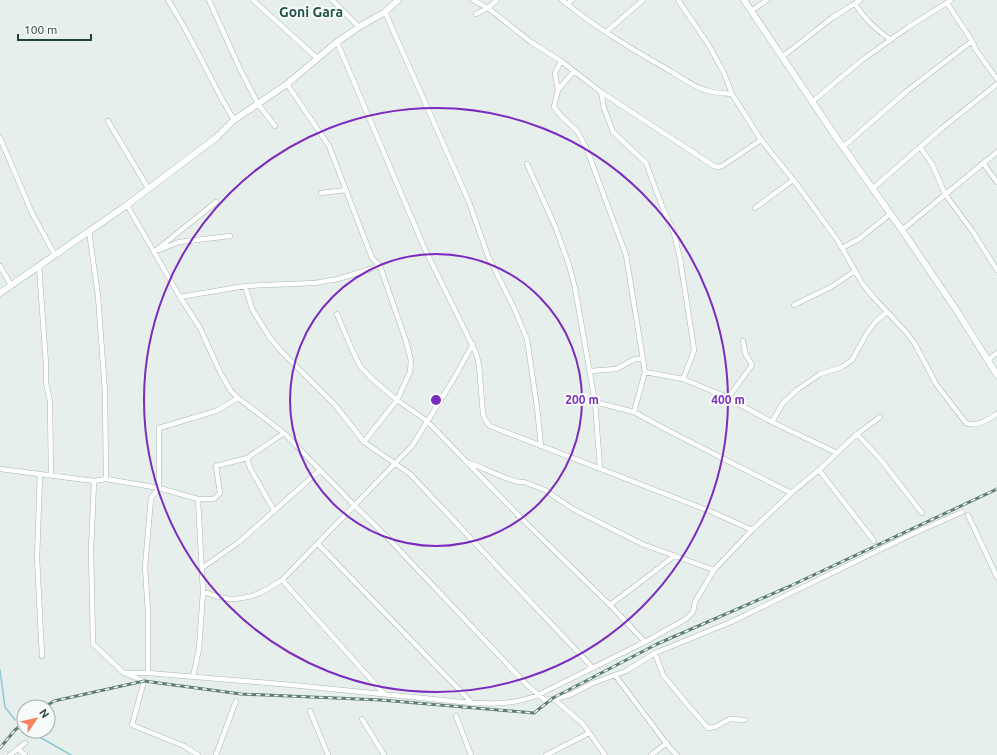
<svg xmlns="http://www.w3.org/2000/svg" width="997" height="755" font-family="Ubuntu,sans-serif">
  <rect width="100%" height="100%" fill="#e6efeb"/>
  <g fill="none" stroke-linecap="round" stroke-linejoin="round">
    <path stroke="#8ec9d4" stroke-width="1.5" d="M 0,670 L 5,707 L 15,720
      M 29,731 L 71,755"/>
    <defs>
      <path id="street" d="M 168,0 C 193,38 210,81 234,120
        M 209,0 L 240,69 L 258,104 L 275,126
        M 253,0 L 317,58
        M 332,0 L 359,27
        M 473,0 L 488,8 L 531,42 L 561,61 L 601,92 L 714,166 L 718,167 L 722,166 L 761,140
        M 562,0 C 596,28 635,51 672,72 C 682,78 694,87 705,90 C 714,93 722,93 732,94
        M 678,0 L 708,44 L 724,73 L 732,94 L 761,140 L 798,186 L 838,241 L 862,283 L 874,298 L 906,332 L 915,344 L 936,384 L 966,423 C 977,428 988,419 997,414
        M 947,3 L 972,41
        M 567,4 L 572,0
        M 855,4 C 866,20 874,28 891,40
        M 751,11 L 767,0
        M 385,12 L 469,202 L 488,256 L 514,308 L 527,339 L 537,407 L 541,446
        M 476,14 L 488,8 L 497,0
        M 606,32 L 643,0
        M 337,42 L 423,245 L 476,353 L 479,365 L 483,414 L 486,421 L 490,426 L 712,512 L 752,530
        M 782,57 L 832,18 L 860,0
        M 561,61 L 555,73 L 558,90 L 554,107 L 561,116 L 577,131 L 586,147 L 626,255 L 645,372 L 634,412
        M 287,84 L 329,146 L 372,258 L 380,266 L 407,344 L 411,361 L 410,372 L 397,400 L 364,442
        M 558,90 L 574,71
        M 601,92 L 604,108 L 613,132 L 646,163 L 662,206 L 674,233 L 680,259 L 693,342 L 694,351 L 683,379
        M 812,102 L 862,60 L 907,28 L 951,0
        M 108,121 L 148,188
        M 0,138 L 32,213 L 55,255
        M 843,147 L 907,91 L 972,41 L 976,50 L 997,79
        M 920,147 L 932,164 L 945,194 L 973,232 L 997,270
        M 983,163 L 997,182
        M 527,164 L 555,226 L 569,265 L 575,288 L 595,402 L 600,468
        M 872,189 L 941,129 L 997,84
        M 321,193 L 346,190
        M 127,205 L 180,297 L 200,328 L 221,374 L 231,391 L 238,398 L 284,433 L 354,505 L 387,537 L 528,686 L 545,700 L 554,699 L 583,724 L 605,755
        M 755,208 L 793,180
        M 902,230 L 997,152
        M 89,231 L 98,296 L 105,392 L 106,479
        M 842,248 L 859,239 L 890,214
        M 159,250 L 179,242 L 230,236
        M 154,252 L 216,202
        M 0,266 L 11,285
        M 39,266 L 46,364 L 46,383 L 50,401 L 51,475
        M 245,286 L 252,309 L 270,338 L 281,351 L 335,405 L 364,442 L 410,474 L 593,668
        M 180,297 L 245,286 L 315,283 L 338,279 L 380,266
        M 794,305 L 831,287 L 855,271
        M 337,314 L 353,352 L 360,366 L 371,378 L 397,400 L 427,421 L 521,518 L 610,605 L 645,642
        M 988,360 L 997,353
        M 590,371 L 616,369 L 635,359 L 643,359
        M 645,372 L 683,379 L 722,395 L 772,422 L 837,453
        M 728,398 L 752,365 L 745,353 L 743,341
        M 595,402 L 634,412 L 669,431 L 791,493
        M 772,422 L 783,403 L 797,390 L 820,374 L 842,367 L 852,360 L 867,333 L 875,322 L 887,312
        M 857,434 L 881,460 L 922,513
        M 247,458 L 250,468 L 274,510
        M 470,463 C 482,467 514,484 524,482 L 545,490 L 573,509 L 642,544 L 714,570
        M 0,469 L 94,481 L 106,479 L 159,488 L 198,499 L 214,499 L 220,493 L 216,466 L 247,458 L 284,433
        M 819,470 L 874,541
        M 40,474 L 37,558 L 42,656
        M 94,481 L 91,550 L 93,644 L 124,673 L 144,681 L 132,725 L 184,746 L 198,755
        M 968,515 L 997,577
        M 318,544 L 472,703
        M 202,568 L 239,542 L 320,470
        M 282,580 L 384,694
        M 203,592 C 211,594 221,598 230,599 C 252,599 265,591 282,580 L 412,446 L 453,380 L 473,344
        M 610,605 L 655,571 L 674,556
        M 655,653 L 663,675 L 692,710 L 708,728 L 715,727 L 730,719 L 745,720
        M 124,673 L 148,673 L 292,685 L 472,703 C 496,704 515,704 538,695 L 645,642 L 686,619 L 693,612 L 695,602 L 714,570 L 752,530 L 791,493 L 819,470 L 857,434 L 880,417
        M 148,673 L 148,612 L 145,567 L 151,498 L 159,488 L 159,428 L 216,411 L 238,398
        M 615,675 L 669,747 L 677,755
        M 193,677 L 199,649 L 203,592 L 198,499
        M 554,699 L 570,695 L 593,683 L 626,671 L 655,653 L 731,622 L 910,535 L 962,512
        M 310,711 L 328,755
        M 456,716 L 471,755
        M 362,719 L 384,755
        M 18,749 L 25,755
        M 10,755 L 25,743
        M 216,755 L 236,701
        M 546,755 L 589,733
        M 651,755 L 667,743"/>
      <path id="secondary" d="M 744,0 L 836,137 L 902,230 L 957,311 L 997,375
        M 0,293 L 127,205 L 217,137 L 234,120 L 287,84 L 337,42 L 359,27 L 385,12 L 398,0"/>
    </defs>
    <use href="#street" stroke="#a8b8b2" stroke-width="5.5"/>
    <use href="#secondary" stroke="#a4bbb3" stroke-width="7"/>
    <use href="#street" stroke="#fff" stroke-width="4.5"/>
    <use href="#secondary" stroke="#fff" stroke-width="6"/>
    <defs>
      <path id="rail" d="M 45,707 L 54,701 L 144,681 L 241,694 L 381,700 L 534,713 L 553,698 L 657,644 L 788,587 L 997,489
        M 0,748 L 15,730 L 24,723"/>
    </defs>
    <use href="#rail" stroke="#5f7d75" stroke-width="3"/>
    <use href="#rail" stroke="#f7fbf9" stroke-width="1.5" stroke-dasharray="4.5" stroke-linecap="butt"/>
  </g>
  <g fill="none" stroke="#7b2cbf" stroke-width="2">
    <circle cx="436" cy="400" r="146"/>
    <circle cx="436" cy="400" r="292"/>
  </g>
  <g text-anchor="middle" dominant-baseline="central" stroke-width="4" stroke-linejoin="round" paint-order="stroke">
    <g font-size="14" font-weight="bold" fill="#1f5548" stroke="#f7fbf9">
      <text x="311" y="12">Goni Gara</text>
    </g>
  </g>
  <circle cx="436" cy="400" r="6" fill="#7b2cbf" stroke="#f7fbf9" stroke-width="2"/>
  <g font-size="12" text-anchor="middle" font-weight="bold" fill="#7b2cbf" stroke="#f7fbf9" stroke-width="4" stroke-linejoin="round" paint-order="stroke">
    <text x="582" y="404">200 m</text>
    <text x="728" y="404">400 m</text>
  </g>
  <g transform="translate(36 719) rotate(56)"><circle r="19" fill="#f7fbf9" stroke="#a3b1ad"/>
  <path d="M0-3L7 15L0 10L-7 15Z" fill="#f4845f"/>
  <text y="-6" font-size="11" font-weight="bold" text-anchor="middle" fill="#24423a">N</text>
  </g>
  <path d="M18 34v6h73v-6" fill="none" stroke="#24423a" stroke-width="2"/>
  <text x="24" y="34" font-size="12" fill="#24423a" stroke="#f7fbf9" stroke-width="3" paint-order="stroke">100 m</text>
</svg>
